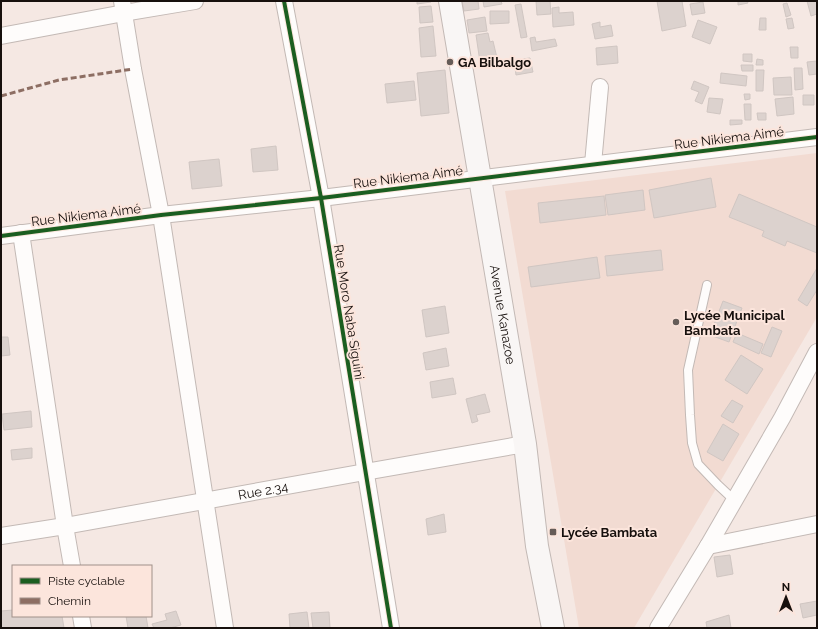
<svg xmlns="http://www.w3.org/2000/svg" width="818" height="629" font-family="Raleway,sans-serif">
  <rect width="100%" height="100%" fill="#f5e8e3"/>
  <path fill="#f2dbd2" d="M 817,153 L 817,317 L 634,628 L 579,628 L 505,191 Z"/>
  <path fill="#dcd2ce" stroke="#d0c6c2" d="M 417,1 L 431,1 L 431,2 L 417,4 Z
    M 462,1 L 478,1 L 479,9 L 464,11 Z
    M 483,1 L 501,1 L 502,4 L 484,7 Z
    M 536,1 L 550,1 L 551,14 L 537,15 Z
    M 657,1 L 682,1 L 686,26 L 662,31 Z
    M 738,1 L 747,1 L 748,3 L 738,5 Z
    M 807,1 L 817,1 L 817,14 L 811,16 Z
    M 703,2 L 705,13 L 692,15 L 690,4 Z
    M 787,3 L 791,15 L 786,17 L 783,4 Z
    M 521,4 L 527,37 L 521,38 L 515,5 Z
    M 431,6 L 433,22 L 420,23 L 419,7 Z
    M 559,7 L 559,13 L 573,12 L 574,25 L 553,27 L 552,8 Z
    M 490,11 L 509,11 L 509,23 L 490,24 Z
    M 485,17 L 487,31 L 469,33 L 467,20 Z
    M 760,18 L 766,18 L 766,30 L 759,30 Z
    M 792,18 L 794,28 L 788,29 L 786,19 Z
    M 698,20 L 717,27 L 710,44 L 692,37 Z
    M 600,22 L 600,27 L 611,25 L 613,36 L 595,39 L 592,24 Z
    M 433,26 L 436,56 L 421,57 L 419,28 Z
    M 488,33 L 490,42 L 493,41 L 497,58 L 480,62 L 476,35 Z
    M 535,37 L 536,42 L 555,39 L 557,46 L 532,51 L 530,38 Z
    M 617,46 L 618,63 L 597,65 L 596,48 Z
    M 790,47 L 798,47 L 798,58 L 791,58 Z
    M 743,54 L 752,54 L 752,62 L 743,61 Z
    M 530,58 L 533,72 L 516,75 L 514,60 Z
    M 757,59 L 763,60 L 763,65 L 756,65 Z
    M 817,61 L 817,74 L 809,75 L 807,62 Z
    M 741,65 L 753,65 L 753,71 L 742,71 Z
    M 794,68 L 802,68 L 803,89 L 795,90 Z
    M 445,70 L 449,113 L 421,116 L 417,73 Z
    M 756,70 L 764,70 L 763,91 L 756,91 Z
    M 721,73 L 747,76 L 746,86 L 720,83 Z
    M 791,77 L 792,95 L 774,95 L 773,78 Z
    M 414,81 L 416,100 L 387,103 L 385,84 Z
    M 694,81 L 709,87 L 702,104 L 695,101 L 699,92 L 691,89 Z
    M 744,94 L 750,94 L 750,99 L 745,100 Z
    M 803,95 L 814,95 L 814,105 L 803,105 Z
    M 793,97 L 794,114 L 777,116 L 775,99 Z
    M 709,98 L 723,99 L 720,114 L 707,112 Z
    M 744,104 L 751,104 L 751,120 L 745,120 Z
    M 757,113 L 766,113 L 766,120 L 758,120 Z
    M 730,120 L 742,120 L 742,124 L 730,125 Z
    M 276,146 L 278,170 L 253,172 L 251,149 Z
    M 219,159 L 222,186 L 192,189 L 189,162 Z
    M 711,178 L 716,207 L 654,218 L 649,190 Z
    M 643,190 L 645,210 L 608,215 L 605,195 Z
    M 739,194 L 817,227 L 817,253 L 787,241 L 785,246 L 762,236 L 764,231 L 729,217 Z
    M 604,196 L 606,215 L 540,223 L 538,203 Z
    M 661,250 L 663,270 L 607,276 L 605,256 Z
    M 597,257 L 600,278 L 531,287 L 528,267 Z
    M 817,268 L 817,290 L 807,306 L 798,300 Z
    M 723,301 L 742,308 L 729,342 L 710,335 Z
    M 445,306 L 449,333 L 426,337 L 422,310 Z
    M 772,327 L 782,331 L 771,357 L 761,353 Z
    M 737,333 L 763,344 L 759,354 L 733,342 Z
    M 1,337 L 8,337 L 10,355 L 1,356 Z
    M 446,348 L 449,366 L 426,370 L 423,353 Z
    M 741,355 L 763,369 L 747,394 L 725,380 Z
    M 453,378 L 456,394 L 432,398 L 430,382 Z
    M 485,394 L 490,412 L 476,415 L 478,421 L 472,423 L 466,399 Z
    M 732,400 L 743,406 L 733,423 L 721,416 Z
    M 31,411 L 32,427 L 4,430 L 2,414 Z
    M 723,424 L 739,434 L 723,461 L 707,452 Z
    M 32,448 L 32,458 L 12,460 L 11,450 Z
    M 444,514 L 446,532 L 428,535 L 426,519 Z
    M 730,555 L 733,574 L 717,577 L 714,557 Z
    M 817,601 L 817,615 L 803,618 L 800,604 Z
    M 13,610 L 13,616 L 62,616 L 64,628 L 1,628 L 1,611 Z
    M 176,611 L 181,625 L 170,628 L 154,628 L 152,624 L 167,620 L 165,614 Z
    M 307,612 L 309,628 L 290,628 L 289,614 Z
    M 329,612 L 330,628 L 313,628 L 311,613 Z
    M 729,615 L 731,628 L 707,628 L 706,622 Z
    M 126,616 L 146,616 L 148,628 L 128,628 Z"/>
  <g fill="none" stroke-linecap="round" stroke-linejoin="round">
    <defs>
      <path id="lane" d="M 707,285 L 688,370 L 690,415 L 692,443 L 698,464 L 718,485 L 734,500"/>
      <g id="street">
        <path d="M 122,1 L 133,69 L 161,215 L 225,628"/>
        <path d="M 284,1 L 321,198 L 391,628"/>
        <path d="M 1,36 L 124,13 L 195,1"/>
        <path d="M 593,164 L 600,87"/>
        <path d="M 21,233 L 65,526 L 72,566"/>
        <path d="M 1,236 L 161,215 L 321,198 L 817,137"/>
        <path id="s1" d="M 1,536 L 65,526 L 365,472 L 525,444"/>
        <path d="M 708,546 L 817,524"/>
        <path d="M 81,616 L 83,628"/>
        <path d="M 658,628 L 708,546 L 782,418 L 817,352"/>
      </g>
      <g id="secondary">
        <path id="s2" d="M 450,1 L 525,444 L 537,546 L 553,628"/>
      </g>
    </defs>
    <use href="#lane" stroke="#c3b9b5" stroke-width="10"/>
    <use href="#street" stroke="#c3b9b5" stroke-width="18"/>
    <use href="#secondary" stroke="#c3b9b5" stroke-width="24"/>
    <use href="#lane" stroke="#fefcfb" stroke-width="8"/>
    <use href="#street" stroke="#fefcfb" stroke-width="16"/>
    <use href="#secondary" stroke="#f9f6f5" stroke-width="22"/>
    <path stroke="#8d6e63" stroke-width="3" stroke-dasharray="6 3" stroke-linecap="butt" d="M 1,96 L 59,80 L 133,69"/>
    <defs>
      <path id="cycleway" d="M 284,1 L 321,198 L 391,628
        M 1,236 L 161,215 L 321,198 L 817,137"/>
    </defs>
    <use href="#cycleway" stroke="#fce5dc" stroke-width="6"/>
    <use href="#cycleway" stroke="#1b5e20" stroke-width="4"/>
  </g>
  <g fill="#655c58" stroke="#fce5dc" stroke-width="1.5">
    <circle cx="450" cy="62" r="4"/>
    <circle cx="676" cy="322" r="4"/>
    <rect x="549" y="528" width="8" height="8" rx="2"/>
  </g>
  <g text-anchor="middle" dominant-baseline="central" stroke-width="4" stroke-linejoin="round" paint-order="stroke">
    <g font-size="13" font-weight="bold" fill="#17100d" stroke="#fce5dc" text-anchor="start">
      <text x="458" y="62">GA Bilbalgo</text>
      <text x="684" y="315">Lycée Municipal<tspan x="684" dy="15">Bambata</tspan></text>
      <text x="561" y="532">Lycée Bambata</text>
    </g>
    <g font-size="13" fill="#17100d" stroke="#fce5dc">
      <text transform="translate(729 138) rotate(-7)">Rue Nikiema Aimé</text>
      <text transform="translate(408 177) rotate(-7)">Rue Nikiema Aimé</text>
      <text transform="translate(86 215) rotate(-7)">Rue Nikiema Aimé</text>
      <text transform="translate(349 312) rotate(81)">Rue Moro Naba Siguini</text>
      <text stroke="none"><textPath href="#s2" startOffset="318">Avenue Kanazoe</textPath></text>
      <text stroke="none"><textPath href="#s1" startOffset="266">Rue 2.34</textPath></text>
    </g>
  </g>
  <rect width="818" height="629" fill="none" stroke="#17100d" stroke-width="4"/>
  <rect x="12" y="565" width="140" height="52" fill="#fce5dc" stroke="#a09089"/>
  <rect x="20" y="578" width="20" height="6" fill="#1b5e20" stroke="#a09089"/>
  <text x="48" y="585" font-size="12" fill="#17100d">Piste cyclable</text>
  <rect x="20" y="598" width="20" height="6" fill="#8d6e63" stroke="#a09089"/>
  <text x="48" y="605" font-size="12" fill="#17100d">Chemin</text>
  <g transform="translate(786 597)" stroke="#fce5dc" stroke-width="3" paint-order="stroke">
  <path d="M0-3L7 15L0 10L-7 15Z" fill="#17100d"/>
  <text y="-6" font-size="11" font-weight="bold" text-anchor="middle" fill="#17100d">N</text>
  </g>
</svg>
